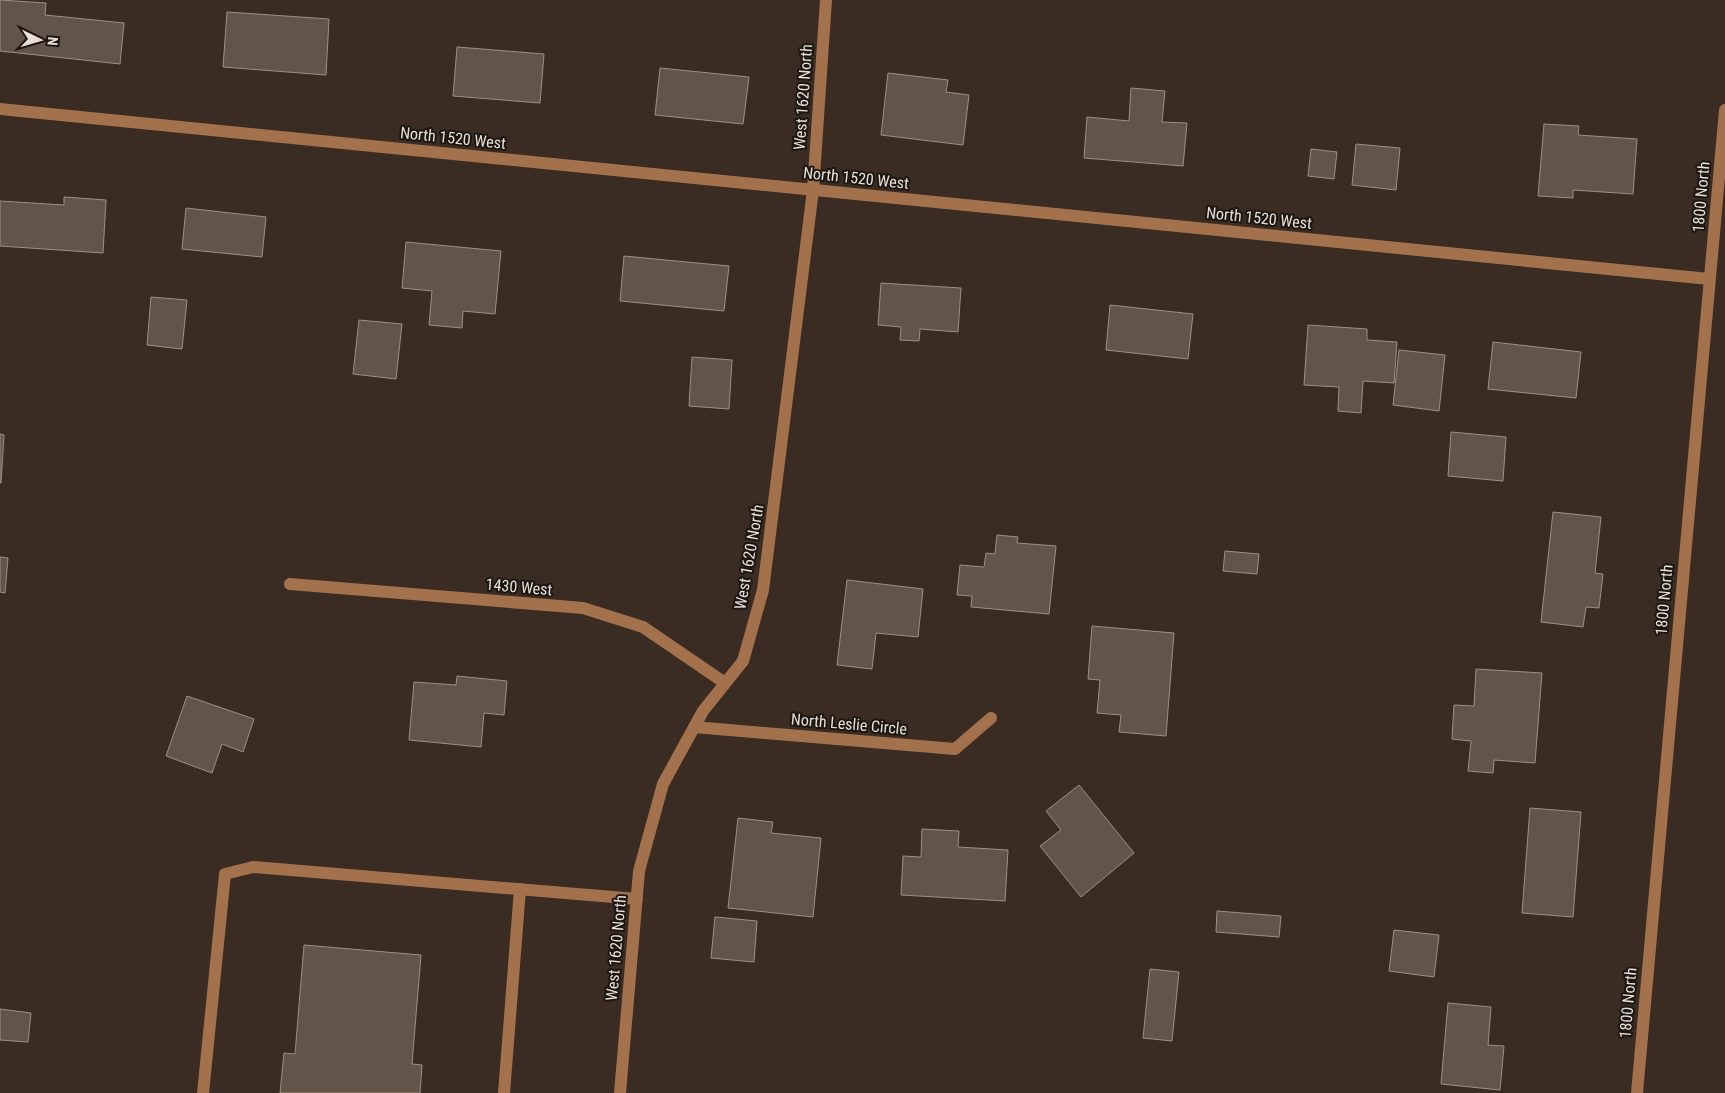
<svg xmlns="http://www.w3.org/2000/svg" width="1725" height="1093" font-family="'Roboto Condensed',sans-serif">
  <rect width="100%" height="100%" fill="#3a2c22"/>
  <path fill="#635449" stroke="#a08f83" d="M 0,0 L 46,3 L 45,15 L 124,23 L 120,64 L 0,51 Z
    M 227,12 L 329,19 L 326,75 L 223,67 Z
    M 457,47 L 544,54 L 540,103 L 453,96 Z
    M 660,68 L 749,77 L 743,124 L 655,115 Z
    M 888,73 L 948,80 L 946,92 L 969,95 L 963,145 L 881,135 Z
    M 1131,88 L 1165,91 L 1162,122 L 1187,123 L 1183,166 L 1084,158 L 1087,117 L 1129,121 Z
    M 1544,124 L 1579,126 L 1578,135 L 1637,139 L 1633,194 L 1573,190 L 1573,198 L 1538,196 Z
    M 1356,144 L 1400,148 L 1396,190 L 1352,185 Z
    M 1311,149 L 1337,152 L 1334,179 L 1308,176 Z
    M 64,197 L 106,200 L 103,253 L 0,246 L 0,201 L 64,205 Z
    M 186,208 L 266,217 L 262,257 L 182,249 Z
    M 406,242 L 501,251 L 495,314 L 463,311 L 462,328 L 429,325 L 432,291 L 402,288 Z
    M 624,256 L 729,266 L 724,311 L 620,301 Z
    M 881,283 L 961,288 L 958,332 L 920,329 L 919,341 L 900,340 L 901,327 L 878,325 Z
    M 151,297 L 187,300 L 182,349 L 147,345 Z
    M 1110,305 L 1193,314 L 1188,359 L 1106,350 Z
    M 359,320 L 402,324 L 396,379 L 353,374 Z
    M 1308,325 L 1367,329 L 1367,340 L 1397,342 L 1394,383 L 1363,381 L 1361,413 L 1338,411 L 1339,387 L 1304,385 Z
    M 1493,342 L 1581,352 L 1576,398 L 1488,389 Z
    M 1399,350 L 1445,355 L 1439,411 L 1393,405 Z
    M 692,357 L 732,360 L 729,409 L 689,406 Z
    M 1451,432 L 1506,437 L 1503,481 L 1448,476 Z
    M 0,434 L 4,435 L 1,483 L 0,483 Z
    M 1553,512 L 1601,517 L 1595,573 L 1603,574 L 1599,608 L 1586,607 L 1583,627 L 1541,622 Z
    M 997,535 L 1018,537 L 1017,543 L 1056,546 L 1049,614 L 971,607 L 972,596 L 957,595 L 960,565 L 984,567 L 986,553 L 995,554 Z
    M 1225,551 L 1259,554 L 1257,574 L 1223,571 Z
    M 0,557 L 8,558 L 5,593 L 0,592 Z
    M 847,580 L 923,589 L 918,637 L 876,633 L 872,669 L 837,665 Z
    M 1092,626 L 1174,633 L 1166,736 L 1119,732 L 1121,715 L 1097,713 L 1100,680 L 1088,679 Z
    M 1476,669 L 1542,673 L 1535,763 L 1494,760 L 1493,773 L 1468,771 L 1471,741 L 1452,739 L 1454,705 L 1474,706 Z
    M 457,676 L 507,681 L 504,715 L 484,713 L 481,747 L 409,740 L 414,682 L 456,685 Z
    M 187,696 L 254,719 L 243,752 L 222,744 L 212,773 L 166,756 Z
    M 1079,785 L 1134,853 L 1081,897 L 1040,846 L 1061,830 L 1046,811 Z
    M 1530,808 L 1581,812 L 1573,917 L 1522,913 Z
    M 738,818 L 773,822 L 771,833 L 821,838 L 813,917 L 728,908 Z
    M 922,829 L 959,831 L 958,847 L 1008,850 L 1005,901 L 901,895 L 903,856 L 921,857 Z
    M 1217,911 L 1281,916 L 1279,937 L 1216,932 Z
    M 715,917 L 757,921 L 754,962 L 711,958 Z
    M 1394,930 L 1439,935 L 1434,977 L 1389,971 Z
    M 304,945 L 421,955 L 412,1064 L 422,1065 L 420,1093 L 280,1093 L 284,1053 L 295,1054 Z
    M 1150,969 L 1179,972 L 1172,1041 L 1143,1038 Z
    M 1448,1003 L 1491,1007 L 1488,1045 L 1504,1046 L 1500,1090 L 1441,1084 Z
    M 0,1009 L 31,1013 L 28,1042 L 0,1040 Z"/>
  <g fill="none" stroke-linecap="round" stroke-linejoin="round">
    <path stroke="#a3714c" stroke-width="12" d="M 0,109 L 1709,279
      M 290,584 L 583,608 L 643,627 L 725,683
      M 694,727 L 955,749 L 991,718
      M 203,1093 L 225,874 L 253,867 L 637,899
      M 504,1093 L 520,889
      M 620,1093 L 639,871 L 663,784 L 703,711 L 743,661 L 763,590 L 813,190 L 826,0
      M 1637,1093 L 1725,110"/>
  </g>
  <g text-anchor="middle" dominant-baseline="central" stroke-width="4" stroke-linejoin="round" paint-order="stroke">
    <g font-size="16" fill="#e9dfd9" stroke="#1c1611">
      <text transform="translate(803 97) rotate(-86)">West 1620 North</text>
      <text transform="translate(453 138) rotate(6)">North 1520 West</text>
      <text transform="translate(856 178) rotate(6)">North 1520 West</text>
      <text transform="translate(1701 197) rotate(-85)">1800 North</text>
      <text transform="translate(1259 218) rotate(6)">North 1520 West</text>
      <text transform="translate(749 557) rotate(-80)">West 1620 North</text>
      <text transform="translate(519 587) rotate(5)">1430 West</text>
      <text transform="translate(1664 600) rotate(-85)">1800 North</text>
      <text transform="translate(849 724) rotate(5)">North Leslie Circle</text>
      <text transform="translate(616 948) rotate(-85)">West 1620 North</text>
      <text transform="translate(1628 1003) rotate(-85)">1800 North</text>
    </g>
  </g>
  <g transform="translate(40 40) rotate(95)" stroke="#1c1611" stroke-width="4" paint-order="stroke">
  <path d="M0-4L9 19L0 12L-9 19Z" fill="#e9dfd9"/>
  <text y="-8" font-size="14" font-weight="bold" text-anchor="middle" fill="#e9dfd9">N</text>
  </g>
</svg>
